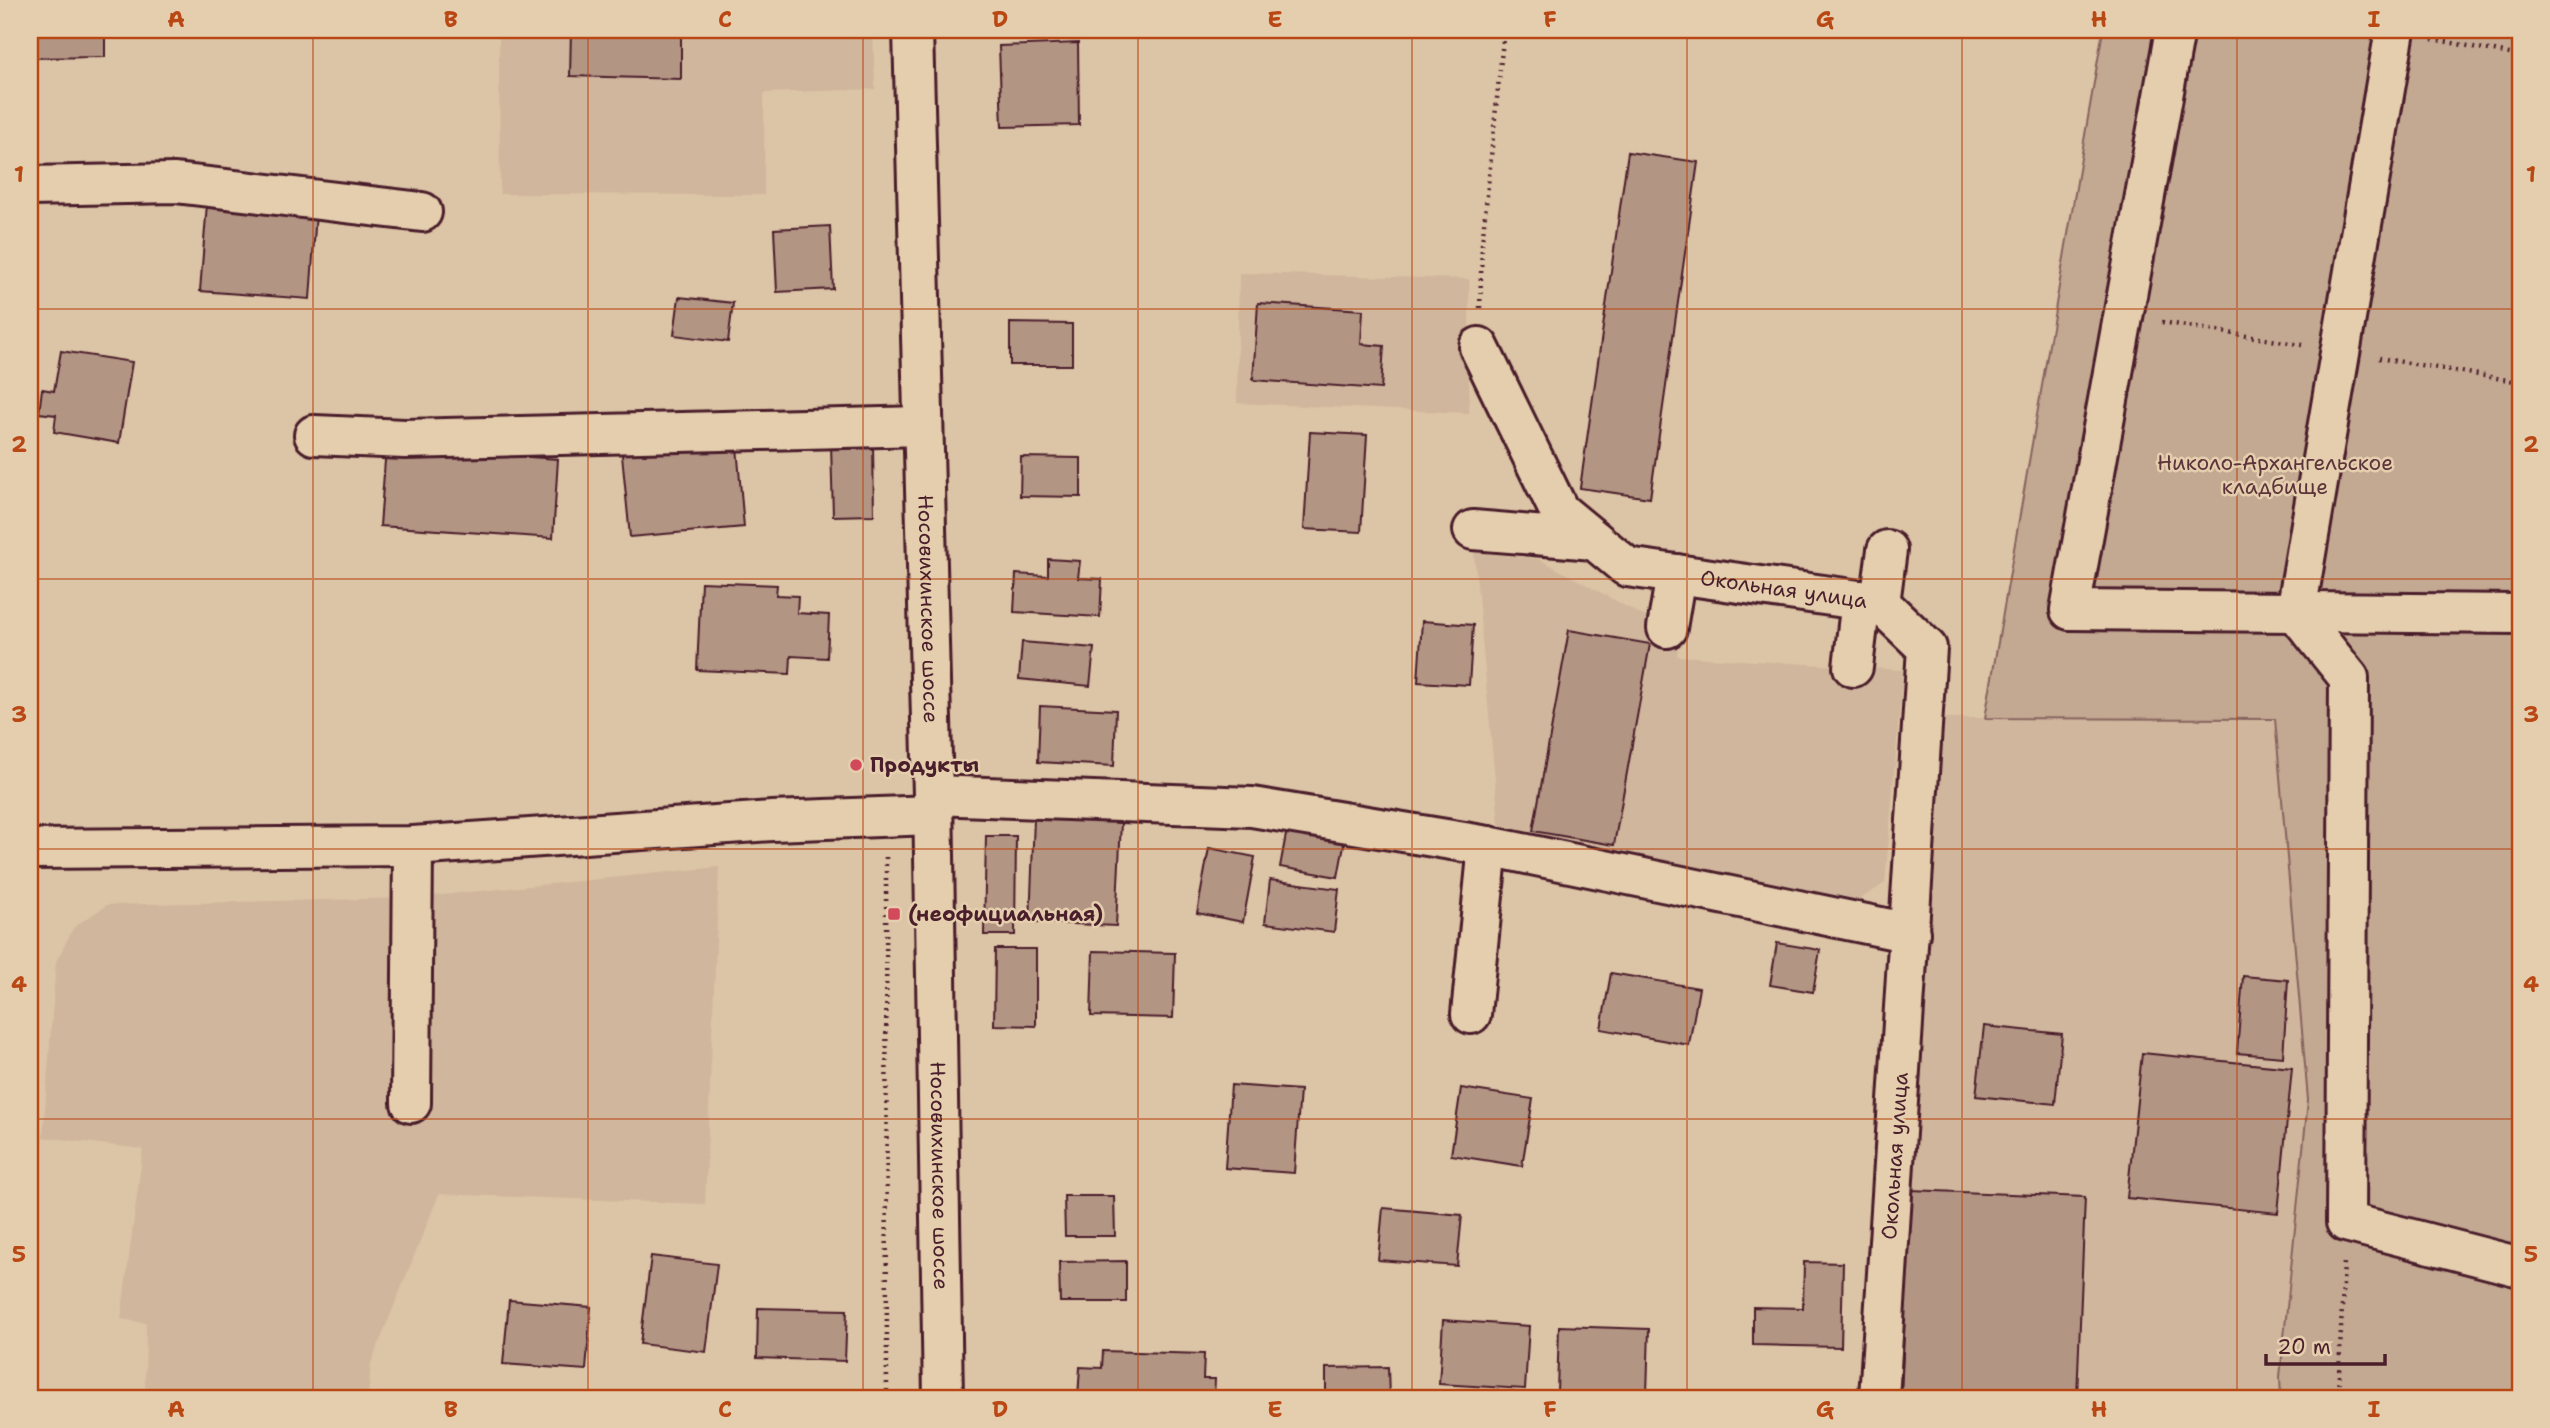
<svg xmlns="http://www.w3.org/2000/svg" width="2550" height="1428" font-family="'Shantell Sans',sans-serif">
  <rect width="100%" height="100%" fill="#dcc4a6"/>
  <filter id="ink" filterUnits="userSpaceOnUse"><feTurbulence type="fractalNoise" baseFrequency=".0143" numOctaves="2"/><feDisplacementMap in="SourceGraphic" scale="14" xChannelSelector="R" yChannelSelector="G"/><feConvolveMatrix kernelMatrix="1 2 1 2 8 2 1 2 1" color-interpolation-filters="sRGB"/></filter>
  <g filter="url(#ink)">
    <path fill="#d0b69c" d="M 499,30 L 873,30 L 875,89 L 764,93 L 764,195 L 500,194 Z
      M 1239,273 L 1469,279 L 1469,413 L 1237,403 Z
      M 1474,552 L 1539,559 L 1680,636 L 1677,656 L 1903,670 L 1885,883 L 1846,908 L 1500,834 Z
      M 1941,718 L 2276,719 L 2308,1100 L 2280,1377 L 2281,1398 L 1892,1398 Z
      M 719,867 L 705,1204 L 439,1194 L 371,1363 L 368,1398 L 145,1398 L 146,1323 L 121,1319 L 143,1149 L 43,1137 L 56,962 L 74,927 L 107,905 L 412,898 Z"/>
    <path fill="#c3a892" stroke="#86645e" stroke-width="2" d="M 2103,30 L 2520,30 L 2520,1398 L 2281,1398 L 2280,1377 L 2308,1100 L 2275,719 L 1985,718 Z"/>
    <path fill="#b39584" stroke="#4a1f2b" stroke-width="2" d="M 30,30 L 105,30 L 105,57 L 30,58 Z
      M 571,30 L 681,30 L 681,79 L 570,76 Z
      M 1078,43 L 1079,125 L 1002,127 L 999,46 Z
      M 1628,152 L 1698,162 L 1650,498 L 1580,488 Z
      M 208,191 L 317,199 L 310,299 L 200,291 Z
      M 830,226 L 833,289 L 777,292 L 774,229 Z
      M 679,297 L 733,303 L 728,342 L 674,335 Z
      M 1258,303 L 1363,310 L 1361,344 L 1384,346 L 1381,389 L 1253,380 Z
      M 1010,323 L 1072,324 L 1072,365 L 1010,365 Z
      M 61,351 L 132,362 L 119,443 L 54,432 L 56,415 L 39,413 L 42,389 L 54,391 Z
      M 1310,432 L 1367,435 L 1361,532 L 1304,529 Z
      M 736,435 L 744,527 L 630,537 L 621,445 Z
      M 873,443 L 874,515 L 833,516 L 831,444 Z
      M 386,447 L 558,459 L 553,538 L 380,526 Z
      M 1021,457 L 1081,458 L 1081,497 L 1020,496 Z
      M 1048,559 L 1080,561 L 1078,578 L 1102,579 L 1100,617 L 1014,612 L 1016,574 L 1048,576 Z
      M 701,582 L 777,585 L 776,595 L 798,596 L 797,613 L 829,615 L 827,658 L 791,656 L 790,674 L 697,670 Z
      M 1422,621 L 1473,625 L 1469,685 L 1418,682 Z
      M 1569,630 L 1650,644 L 1614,845 L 1533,831 Z
      M 1022,642 L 1094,648 L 1090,686 L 1019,679 Z
      M 1040,706 L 1116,710 L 1114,766 L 1038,762 Z
      M 1290,813 L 1348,823 L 1338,877 L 1280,867 Z
      M 1034,818 L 1121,822 L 1116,926 L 1030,922 Z
      M 986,836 L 1016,836 L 1015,935 L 984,935 Z
      M 1209,848 L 1255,857 L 1243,922 L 1197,913 Z
      M 1270,880 L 1339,889 L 1334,932 L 1265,923 Z
      M 1777,943 L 1820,950 L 1813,992 L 1770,985 Z
      M 995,949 L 1036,949 L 1036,1026 L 994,1025 Z
      M 1093,951 L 1175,953 L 1173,1018 L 1091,1016 Z
      M 1611,973 L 1699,988 L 1689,1045 L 1601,1029 Z
      M 2243,976 L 2288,980 L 2283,1057 L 2237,1053 Z
      M 1984,1026 L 2062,1034 L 2055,1104 L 1976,1096 Z
      M 2142,1053 L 2292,1068 L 2278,1213 L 2127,1198 Z
      M 1231,1085 L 1300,1090 L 1294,1173 L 1225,1168 Z
      M 1461,1088 L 1533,1099 L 1522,1166 L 1451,1155 Z
      M 1910,1190 L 2085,1197 L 2077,1398 L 1901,1398 Z
      M 1064,1196 L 1114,1196 L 1115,1236 L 1065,1236 Z
      M 1383,1208 L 1462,1215 L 1457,1266 L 1378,1260 Z
      M 651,1256 L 717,1264 L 706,1352 L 640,1344 Z
      M 1126,1261 L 1126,1302 L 1060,1302 L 1059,1262 Z
      M 1804,1262 L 1843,1263 L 1841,1347 L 1753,1345 L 1753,1307 L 1803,1308 Z
      M 509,1300 L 591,1307 L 586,1370 L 503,1364 Z
      M 758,1308 L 847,1310 L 845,1361 L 757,1358 Z
      M 1443,1320 L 1529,1326 L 1525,1389 L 1439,1384 Z
      M 1559,1326 L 1649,1329 L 1647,1394 L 1557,1392 Z
      M 1103,1351 L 1204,1354 L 1203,1379 L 1215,1379 L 1214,1398 L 1078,1398 L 1080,1367 L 1102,1368 Z
      M 1388,1367 L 1389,1398 L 1326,1398 L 1326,1368 Z"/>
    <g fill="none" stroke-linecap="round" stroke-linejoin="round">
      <defs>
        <g id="minor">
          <path d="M 2175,30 L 2070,610 L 2520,614"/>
          <path d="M 2395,30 L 2296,612 L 2349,678 L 2346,1222 L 2520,1267"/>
          <path d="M 30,186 L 175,183 L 422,212"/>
          <path id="s1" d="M 1479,347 L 1559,511 L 1627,567 L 1880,603 L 1927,648 L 1879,1398"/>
          <path d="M 314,435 L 405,439 L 923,426"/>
          <path d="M 1473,530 L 1594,540"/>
          <path d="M 1880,603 L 1887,550"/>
          <path d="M 1667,628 L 1676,574"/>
          <path d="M 1853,667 L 1861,600"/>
          <path d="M 933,795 L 1252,807 L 1488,846"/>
          <path d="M 30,849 L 413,846 L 772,821 L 933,815"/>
          <path d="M 1471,1014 L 1488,846 L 1910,933"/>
          <path d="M 411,1103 L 413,846"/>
        </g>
        <g id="major">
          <path id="s2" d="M 913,30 L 933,795 L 943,1398"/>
        </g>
      </defs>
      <use href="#minor" stroke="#4a1f2b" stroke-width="44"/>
      <use href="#major" stroke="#4a1f2b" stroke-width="44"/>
      <path stroke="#4a1f2b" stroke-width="4.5" stroke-dasharray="2 5" stroke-linecap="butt" d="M 2432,39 L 2520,56
        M 1480,308 L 1482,244 L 1504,30
        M 2162,322 L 2302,345
        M 2379,358 L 2520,382
        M 886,857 L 887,1398
        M 2338,1398 L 2344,1261"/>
      <use href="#minor" stroke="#e5ceae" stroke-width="38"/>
      <use href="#major" stroke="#e5ceae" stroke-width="38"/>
    </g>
  </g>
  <path fill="none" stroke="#b94815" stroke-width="2" stroke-opacity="0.55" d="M 313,30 L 313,1398M 588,30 L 588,1398M 863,30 L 863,1398M 1138,30 L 1138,1398M 1412,30 L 1412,1398M 1687,30 L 1687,1398M 1962,30 L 1962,1398M 2237,30 L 2237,1398M 30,309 L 2520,309M 30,579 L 2520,579M 30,849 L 2520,849M 30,1119 L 2520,1119"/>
  <g fill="#d1495b" stroke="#e5ceae" stroke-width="2.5">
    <circle cx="856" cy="765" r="7"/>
    <rect x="887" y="907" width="14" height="14" rx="3.5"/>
  </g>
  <g text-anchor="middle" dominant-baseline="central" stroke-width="5" stroke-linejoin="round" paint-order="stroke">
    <g font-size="21" fill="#5c343a" stroke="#e5ceae">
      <text x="2275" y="463">Николо-Архангельское<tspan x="2275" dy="24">кладбище</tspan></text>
    </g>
    <g font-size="21" fill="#4a1f2b" stroke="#e5ceae">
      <text stroke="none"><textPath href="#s1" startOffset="429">Окольная улица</textPath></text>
      <text stroke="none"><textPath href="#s2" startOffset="579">Носовихинское шоссе</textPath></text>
      <text transform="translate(1895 1156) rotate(-86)">Окольная улица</text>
      <text stroke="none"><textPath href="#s2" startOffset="1146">Носовихинское шоссе</textPath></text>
    </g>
    <g font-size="21" font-weight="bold" fill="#4a1f2b" stroke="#e5ceae" text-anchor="start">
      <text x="870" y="765">Продукты</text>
      <text x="908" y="914">(неофициальная)</text>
    </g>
  </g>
  <rect width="2550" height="1428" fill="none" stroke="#e5ceae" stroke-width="77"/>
  <path d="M2266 1354v10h119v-10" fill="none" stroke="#4a1f2b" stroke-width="3.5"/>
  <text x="2277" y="1354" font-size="21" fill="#4a1f2b" stroke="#e5ceae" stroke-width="5" paint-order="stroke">20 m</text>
  <rect x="38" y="38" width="2474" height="1352" fill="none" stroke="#b94815" stroke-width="2.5"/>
  <g font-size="23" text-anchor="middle" font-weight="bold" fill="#b94815">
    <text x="176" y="27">A</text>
    <text x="451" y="27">B</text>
    <text x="725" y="27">C</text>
    <text x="1000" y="27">D</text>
    <text x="1275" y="27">E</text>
    <text x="1550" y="27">F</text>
    <text x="1825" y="27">G</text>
    <text x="2099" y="27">H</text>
    <text x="2374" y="27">I</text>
    <text x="19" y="182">1</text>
    <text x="2531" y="182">1</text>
    <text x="19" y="452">2</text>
    <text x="2531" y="452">2</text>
    <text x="19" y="722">3</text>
    <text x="2531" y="722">3</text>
    <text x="19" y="992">4</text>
    <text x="2531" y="992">4</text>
    <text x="19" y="1262">5</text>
    <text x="2531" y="1262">5</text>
    <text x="176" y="1417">A</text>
    <text x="451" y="1417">B</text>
    <text x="725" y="1417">C</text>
    <text x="1000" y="1417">D</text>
    <text x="1275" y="1417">E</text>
    <text x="1550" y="1417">F</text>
    <text x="1825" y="1417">G</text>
    <text x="2099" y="1417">H</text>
    <text x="2374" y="1417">I</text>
  </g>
</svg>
